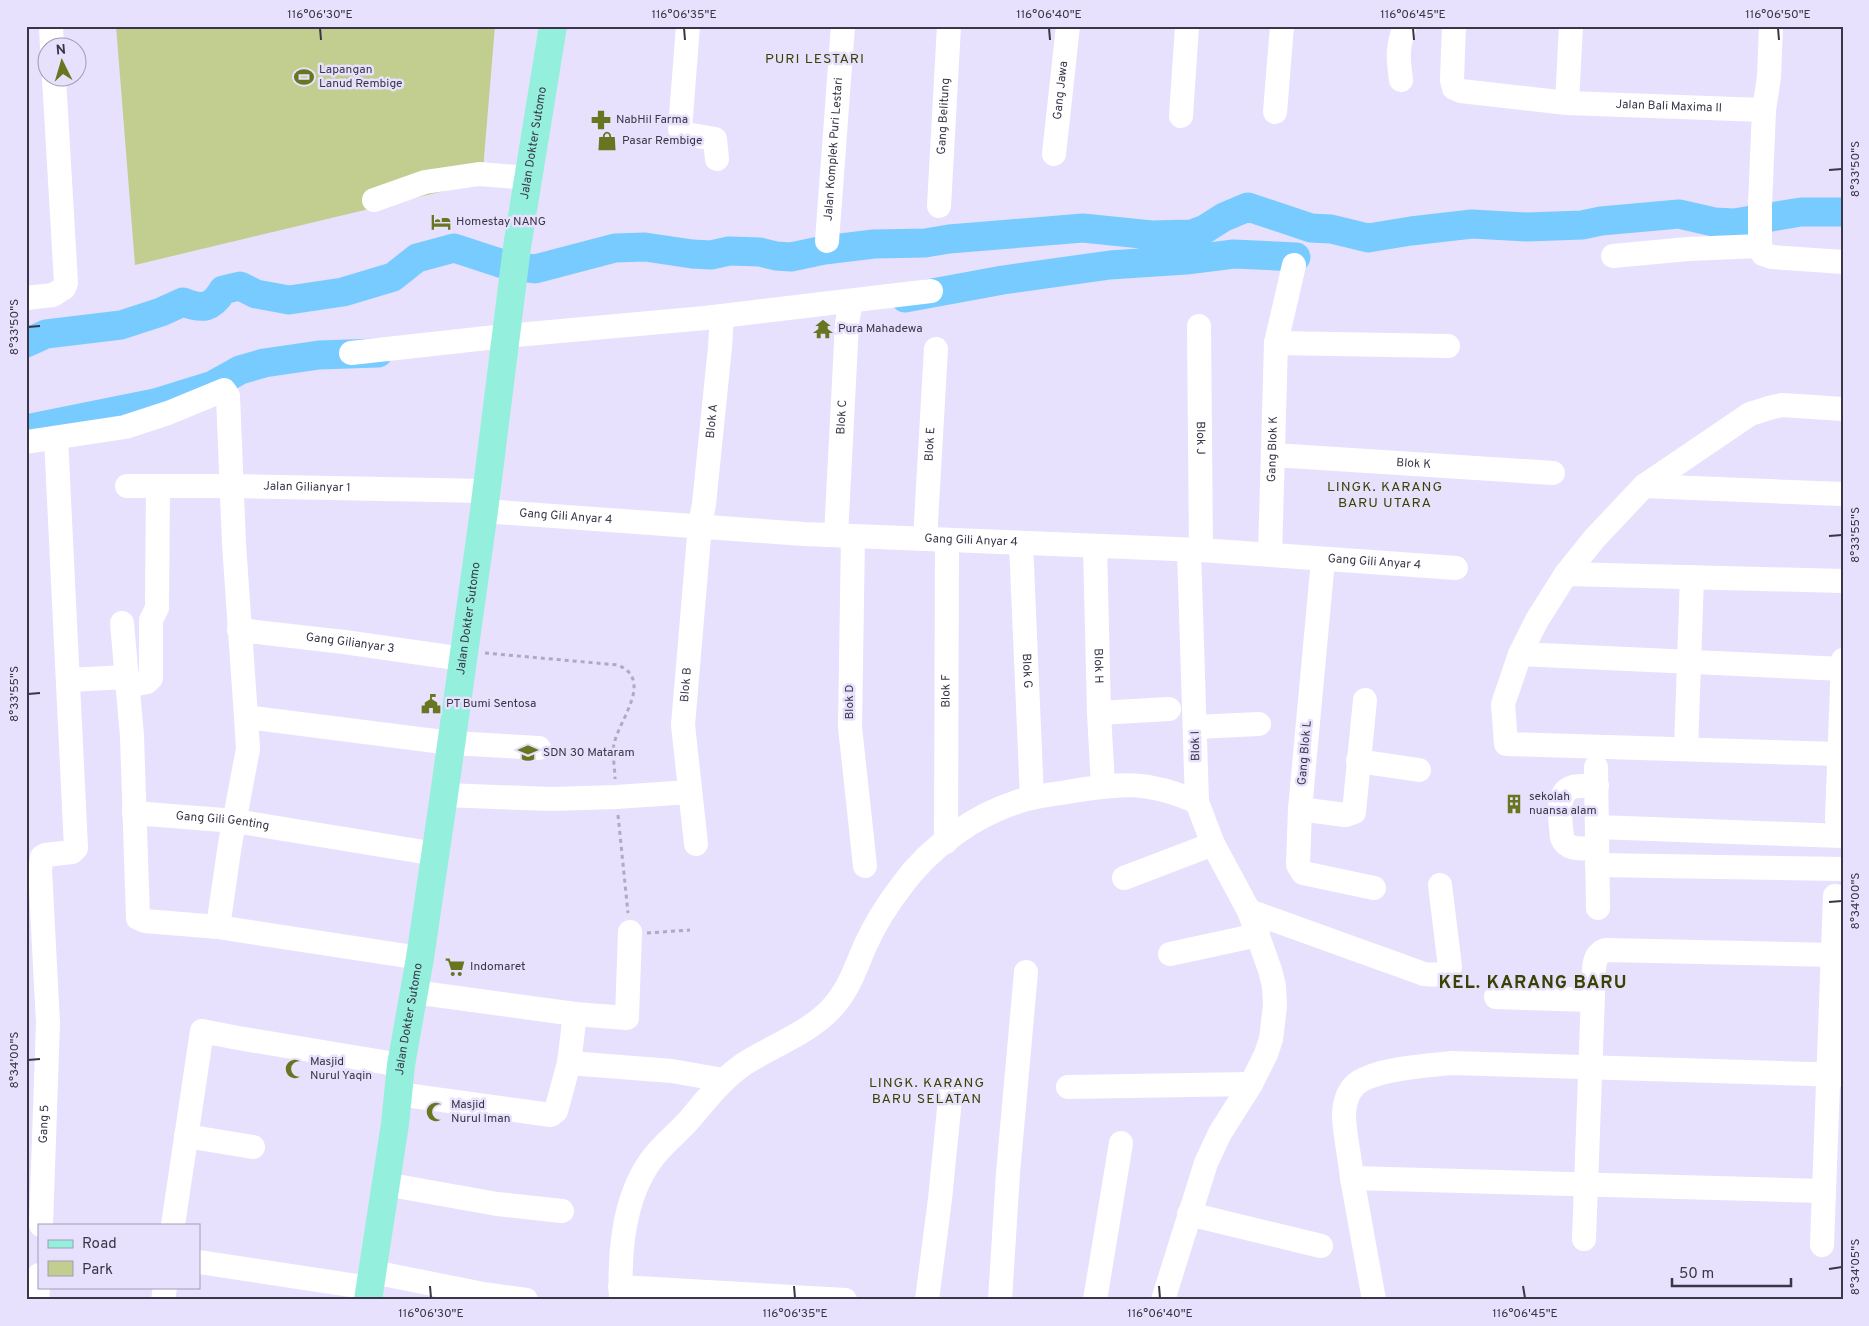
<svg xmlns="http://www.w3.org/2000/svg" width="1869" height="1326" font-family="Overpass,sans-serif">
  <rect width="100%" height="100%" fill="#e8e1fd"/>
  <path fill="#c1ce8f" d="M 116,26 L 495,26 L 482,182 L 135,265 Z"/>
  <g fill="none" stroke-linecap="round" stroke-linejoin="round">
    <path stroke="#78cbff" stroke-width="29" d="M 905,298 L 1003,280 L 1110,265 L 1186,260 L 1234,254 L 1296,257
      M 26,343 L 46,334 L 121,325 L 161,312 L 183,302 C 203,310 212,308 223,290 L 240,286 L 256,294 L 289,300 L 343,292 L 393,277 L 417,258 L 454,248 L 506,265 L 535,269 L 615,248 L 645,247 L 692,254 L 711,255 L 729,251 L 760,252 L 776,256 L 791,257 L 824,250 L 874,244 L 925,243 L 949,239 L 1083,228 L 1151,235 L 1192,234 L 1205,229 L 1224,217 L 1248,207 L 1311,228 L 1331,229 L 1368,238 L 1411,231 L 1472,224 L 1527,227 L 1582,225 L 1601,221 L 1679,214 L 1714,222 L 1734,223 L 1801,212 L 1843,212
      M 26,429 L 155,403 L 213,385 L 240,370 L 264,363 L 319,355 L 378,353"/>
    <path stroke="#afa9c2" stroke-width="3" stroke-dasharray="4 4" stroke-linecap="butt" d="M 485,653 L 618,665 C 654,680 619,720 614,744 C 612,755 615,768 615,779
      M 618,815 L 628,913
      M 647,933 L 690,930"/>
    <g stroke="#fff" stroke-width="24">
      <path d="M 51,26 L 52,48"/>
      <path d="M 688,26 L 680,129 L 686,134 L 715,139 L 717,159"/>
      <path d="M 1454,26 L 1452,80 L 1454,88 L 1461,91 L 1567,103"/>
      <path id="s1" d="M 1571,26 L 1567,103 L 1764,110"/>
      <path d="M 1771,26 L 1769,77 L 1764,110 L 1760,205 L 1760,246 L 1763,254 L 1772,257 L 1843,262"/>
      <path d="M 1401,80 C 1398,58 1397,47 1405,26"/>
      <path d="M 1275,112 L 1282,26"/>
      <path d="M 1181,116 L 1187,26"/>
      <path id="s2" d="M 1054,154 L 1068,26"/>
      <path d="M 374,200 L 425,182 L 479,174 L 529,178"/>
      <path id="s3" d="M 939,206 L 949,26"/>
      <path id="s4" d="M 827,241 L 843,26"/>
      <path d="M 1613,256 L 1688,249 L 1760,246"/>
      <path d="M 26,298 L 53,295 L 64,288 L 66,283 L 54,78"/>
      <path id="s5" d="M 1199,326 L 1201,550"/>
      <path d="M 1276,343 L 1448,346"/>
      <path d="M 351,353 L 505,336 L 705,318 L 931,291"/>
      <path d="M 26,442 L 125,427 L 168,413 L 224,390 L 228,396 L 234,544 L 246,717 L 451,743 L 539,748"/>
      <path id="s6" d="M 1274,455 L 1553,473"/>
      <path id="s7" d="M 127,486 L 232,486 L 486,491"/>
      <path d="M 1644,486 L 1843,494"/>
      <path id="s8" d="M 484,511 L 804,534 L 1201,550 L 1456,568"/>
      <path id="s9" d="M 836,535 L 847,324 L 851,301"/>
      <path d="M 853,536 L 850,727 L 865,866"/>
      <path id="s10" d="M 925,539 L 936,349"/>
      <path id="s11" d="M 1021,543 L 1032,798"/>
      <path id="s12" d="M 1095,546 L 1099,713 L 1103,786"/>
      <path id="s13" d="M 1270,555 L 1276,343 L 1294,265"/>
      <path d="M 1323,560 L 1300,809 L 1298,865 L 1303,873 L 1374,888"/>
      <path d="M 1566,574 L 1843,581"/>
      <path d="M 122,623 L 132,736 L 138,918 L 145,921 L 218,927 L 420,958"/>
      <path id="s14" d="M 239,630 L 344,642 L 463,659"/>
      <path d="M 1520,654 L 1843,669"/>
      <path d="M 68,680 L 127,677"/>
      <path d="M 127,686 L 147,682 L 151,678 L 151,620 L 157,608 L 158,486"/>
      <path d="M 1099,713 L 1169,709"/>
      <path d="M 1195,727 L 1259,724"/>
      <path d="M 1686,749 L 1692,577"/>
      <path d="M 1839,754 L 1506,744 L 1503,704 L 1520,654 L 1537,620 L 1566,574 L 1594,539 L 1644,486 L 1750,414 L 1769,408 L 1782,405 L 1843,409"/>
      <path d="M 1358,761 L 1419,770"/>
      <path d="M 1596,767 L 1598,908"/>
      <path d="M 1597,786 C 1590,786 1580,785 1573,787 C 1554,792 1561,823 1562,838 C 1568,852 1584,848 1597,848"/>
      <path d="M 444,795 L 552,799 L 616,797 L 690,792"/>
      <path d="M 1300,809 L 1345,815 L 1354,812 L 1365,700"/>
      <path id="s15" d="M 134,813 L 235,821 L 436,854"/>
      <path d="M 1837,819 L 1843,660"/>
      <path d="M 1597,827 L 1843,836"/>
      <path id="s16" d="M 946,842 L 947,540"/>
      <path id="s17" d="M 696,844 L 683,725 L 700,525 L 704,504 L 720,347 L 722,316"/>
      <path d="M 1597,865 L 1843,869"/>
      <path d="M 1124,878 L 1213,844"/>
      <path d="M 1249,911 L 1424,974 C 1435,975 1443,976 1450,967 L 1440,885"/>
      <path d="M 218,927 L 230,844 L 248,749 L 246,717"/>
      <path d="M 1170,954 L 1258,935"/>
      <path d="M 414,992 L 575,1014 L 627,1018 L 630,932"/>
      <path d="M 1496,997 L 1592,1000"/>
      <path d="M 569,1063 L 672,1071 L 723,1080"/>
      <path d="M 1068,1087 L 1251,1084"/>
      <path d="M 398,1094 L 551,1115 L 556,1111 L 569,1063 L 575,1014"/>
      <path d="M 186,1136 L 253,1147"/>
      <path d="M 1352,1178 C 1350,1158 1345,1137 1344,1117 C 1344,1106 1347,1093 1355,1085 C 1372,1069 1429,1065 1452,1063 L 1843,1075"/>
      <path d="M 385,1184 L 497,1204 L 562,1211"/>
      <path d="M 1189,1214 L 1321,1246"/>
      <path id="s18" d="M 41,1225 L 48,1023 L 40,870 L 42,857 L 45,855 L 72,852 L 76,848 L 56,438"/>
      <path d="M 173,1225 L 202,1031 L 238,1038 L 401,1065"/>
      <path d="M 1584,1239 L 1594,968 C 1595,959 1597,953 1606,950 L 1833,955"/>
      <path d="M 1822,1245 L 1835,896"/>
      <path d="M 199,1262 L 370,1288"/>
      <path d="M 373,1272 L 483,1294 L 526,1300"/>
      <path d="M 620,1287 L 845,1300"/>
      <path d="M 37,1300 L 39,1275"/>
      <path d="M 163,1300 L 165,1287"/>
      <path d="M 621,1300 C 619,1255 623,1201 649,1163 C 660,1146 677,1134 690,1119 C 707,1099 722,1079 744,1064 C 772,1046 807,1034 831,1009 C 849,990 855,969 865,946 C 875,924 889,902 903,884 C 930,847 974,816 1017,802 C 1033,796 1050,795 1067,792 C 1120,783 1147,780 1197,802"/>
      <path d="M 927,1300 L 940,1199 L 951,1089"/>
      <path d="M 1000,1300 L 1008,1173 L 1026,972"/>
      <path d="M 1095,1300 L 1121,1143"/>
      <path d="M 1163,1300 L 1206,1163 L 1220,1133 L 1251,1084 L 1266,1054 L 1271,1039 L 1275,1006 L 1274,986 L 1270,970 L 1249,911 L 1213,844 L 1197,802 L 1189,550"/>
      <path d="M 1374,1300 L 1352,1178 L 1823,1191"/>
    </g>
    <path stroke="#94efdd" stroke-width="28" id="s19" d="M 368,1300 L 395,1124 L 401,1065 L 420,958 L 444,795 L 484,511 L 517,247 L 553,26"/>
  </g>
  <path fill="none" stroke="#3a3547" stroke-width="2" d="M 320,28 L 321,40M 684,28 L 685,40M 1049,28 L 1050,40M 1413,28 L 1414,40M 1778,28 L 1779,40M 1829,170 L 1842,169M 28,327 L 40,326M 1829,536 L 1842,535M 28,694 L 40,693M 1829,902 L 1842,901M 28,1060 L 40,1059M 1829,1269 L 1842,1267M 430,1286 L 431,1298M 794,1286 L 795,1298M 1159,1286 L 1160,1298M 1523,1286 L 1525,1298"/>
  <defs>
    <symbol id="stadium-bare" viewBox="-9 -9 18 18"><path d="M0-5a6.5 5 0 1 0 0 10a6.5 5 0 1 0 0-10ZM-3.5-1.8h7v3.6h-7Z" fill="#687521" stroke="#e8e1fd" stroke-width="2.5" paint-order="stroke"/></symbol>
    <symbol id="pharmacy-bare" viewBox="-9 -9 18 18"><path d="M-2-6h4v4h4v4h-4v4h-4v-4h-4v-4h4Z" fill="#687521" stroke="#e8e1fd" stroke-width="2.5" paint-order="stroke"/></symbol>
    <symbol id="shop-bare" viewBox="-9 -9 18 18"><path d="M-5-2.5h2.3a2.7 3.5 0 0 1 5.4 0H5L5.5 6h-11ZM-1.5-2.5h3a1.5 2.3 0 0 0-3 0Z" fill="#687521" stroke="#e8e1fd" stroke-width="2.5" paint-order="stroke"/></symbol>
    <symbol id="hotel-bare" viewBox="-9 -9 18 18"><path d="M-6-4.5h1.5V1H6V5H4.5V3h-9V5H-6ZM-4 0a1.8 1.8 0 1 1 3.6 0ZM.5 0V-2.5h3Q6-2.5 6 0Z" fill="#687521" stroke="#e8e1fd" stroke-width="2.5" paint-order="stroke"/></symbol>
    <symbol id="temple-bare" viewBox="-9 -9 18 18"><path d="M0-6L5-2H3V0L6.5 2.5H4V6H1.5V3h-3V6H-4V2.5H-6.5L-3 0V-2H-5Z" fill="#687521" stroke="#e8e1fd" stroke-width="2.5" paint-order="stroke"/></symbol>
    <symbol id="civic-bare" viewBox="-9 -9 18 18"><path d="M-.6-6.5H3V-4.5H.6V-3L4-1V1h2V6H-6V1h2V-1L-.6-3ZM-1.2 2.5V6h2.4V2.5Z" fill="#687521" stroke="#e8e1fd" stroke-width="2.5" paint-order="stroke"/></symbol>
    <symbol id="school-bare" viewBox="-9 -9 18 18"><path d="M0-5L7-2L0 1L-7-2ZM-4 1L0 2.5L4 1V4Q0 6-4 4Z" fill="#687521" stroke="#e8e1fd" stroke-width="2.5" paint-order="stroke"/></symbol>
    <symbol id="building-bare" viewBox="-9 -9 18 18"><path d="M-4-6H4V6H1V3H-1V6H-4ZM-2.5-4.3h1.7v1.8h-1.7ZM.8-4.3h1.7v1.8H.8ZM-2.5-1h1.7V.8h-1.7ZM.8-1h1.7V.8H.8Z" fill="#687521" stroke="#e8e1fd" stroke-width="2.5" paint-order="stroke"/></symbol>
    <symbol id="supermarket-bare" viewBox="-9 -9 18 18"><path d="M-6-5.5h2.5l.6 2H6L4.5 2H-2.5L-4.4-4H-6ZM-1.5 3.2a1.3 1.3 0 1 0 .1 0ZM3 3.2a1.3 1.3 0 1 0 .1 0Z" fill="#687521" stroke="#e8e1fd" stroke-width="2.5" paint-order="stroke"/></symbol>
    <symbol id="mosque-bare" viewBox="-9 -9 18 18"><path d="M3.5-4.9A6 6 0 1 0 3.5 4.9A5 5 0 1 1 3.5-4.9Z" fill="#687521" stroke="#e8e1fd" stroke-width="2.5" paint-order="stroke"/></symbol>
  </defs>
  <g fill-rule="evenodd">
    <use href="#stadium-bare" x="290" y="63" width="28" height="28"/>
    <use href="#pharmacy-bare" x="587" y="106" width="28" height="28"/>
    <use href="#shop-bare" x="593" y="127" width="28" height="28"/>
    <use href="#hotel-bare" x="427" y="208" width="28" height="28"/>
    <use href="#temple-bare" x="809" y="315" width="28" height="28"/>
    <use href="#civic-bare" x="417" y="690" width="28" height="28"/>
    <use href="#school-bare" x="514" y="739" width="28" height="28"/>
    <use href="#building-bare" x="1500" y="790" width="28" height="28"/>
    <use href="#supermarket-bare" x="441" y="953" width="28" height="28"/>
    <use href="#mosque-bare" x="281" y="1055" width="28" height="28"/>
    <use href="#mosque-bare" x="422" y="1098" width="28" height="28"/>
  </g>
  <g text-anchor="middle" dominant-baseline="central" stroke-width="5" stroke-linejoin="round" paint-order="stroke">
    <g font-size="12" fill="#3a3547" stroke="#e8e1fd" text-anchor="start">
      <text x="319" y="70">Lapangan<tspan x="319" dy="14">Lanud Rembige</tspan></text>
      <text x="616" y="120">NabHil Farma</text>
      <text x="622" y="141">Pasar Rembige</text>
      <text x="456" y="222">Homestay NANG</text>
      <text x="838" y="329">Pura Mahadewa</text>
      <text x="446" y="704">PT Bumi Sentosa</text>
      <text x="543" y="753">SDN 30 Mataram</text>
      <text x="1529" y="797">sekolah<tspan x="1529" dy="14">nuansa alam</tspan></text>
      <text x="470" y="967">Indomaret</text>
      <text x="310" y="1062">Masjid<tspan x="310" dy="14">Nurul Yaqin</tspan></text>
      <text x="451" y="1105">Masjid<tspan x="451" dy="14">Nurul Iman</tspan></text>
    </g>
    <g font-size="12" fill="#3a3547" stroke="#e8e1fd">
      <text stroke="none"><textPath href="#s2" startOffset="64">Gang Jawa</textPath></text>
      <text stroke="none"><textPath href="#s1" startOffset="179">Jalan Bali Maxima II</textPath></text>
      <text stroke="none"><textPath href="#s3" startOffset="90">Gang Belitung</textPath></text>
      <text stroke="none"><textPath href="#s19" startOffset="1169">Jalan Dokter Sutomo</textPath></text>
      <text stroke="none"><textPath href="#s4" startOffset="92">Jalan Komplek Puri Lestari</textPath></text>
      <text stroke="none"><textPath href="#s9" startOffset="118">Blok C</textPath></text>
      <text stroke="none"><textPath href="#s17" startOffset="425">Blok A</textPath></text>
      <text stroke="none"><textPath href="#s5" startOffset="112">Blok J</textPath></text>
      <text stroke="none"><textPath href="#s10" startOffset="95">Blok E</textPath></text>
      <text stroke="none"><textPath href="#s13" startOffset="106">Gang Blok K</textPath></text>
      <text stroke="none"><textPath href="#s6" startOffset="140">Blok K</textPath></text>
      <text stroke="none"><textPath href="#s7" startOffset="180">Jalan Gilianyar 1</textPath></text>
      <text stroke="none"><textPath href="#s8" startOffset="82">Gang Gili Anyar 4</textPath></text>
      <text stroke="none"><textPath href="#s8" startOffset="488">Gang Gili Anyar 4</textPath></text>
      <text stroke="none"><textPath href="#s8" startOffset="892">Gang Gili Anyar 4</textPath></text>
      <text stroke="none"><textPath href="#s19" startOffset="689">Jalan Dokter Sutomo</textPath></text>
      <text stroke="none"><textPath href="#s14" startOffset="112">Gang Gilianyar 3</textPath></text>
      <text stroke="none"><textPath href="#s12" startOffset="120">Blok H</textPath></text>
      <text stroke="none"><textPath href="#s11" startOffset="128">Blok G</textPath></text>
      <text stroke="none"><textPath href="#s17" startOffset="160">Blok B</textPath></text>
      <text stroke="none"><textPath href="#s16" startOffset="151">Blok F</textPath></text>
      <text transform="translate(850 702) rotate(-90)">Blok D</text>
      <text transform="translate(1196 746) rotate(-91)">Blok I</text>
      <text transform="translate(1305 753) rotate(-85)">Gang Blok L</text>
      <text stroke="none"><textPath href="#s15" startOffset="89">Gang Gili Genting</textPath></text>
      <text stroke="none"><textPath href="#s19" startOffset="284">Jalan Dokter Sutomo</textPath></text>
      <text stroke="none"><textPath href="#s18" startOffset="101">Gang 5</textPath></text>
    </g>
    <g font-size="14" letter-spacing="1" fill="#3a4204" stroke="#e8e1fd">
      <text x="815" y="59">PURI LESTARI</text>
      <text x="1385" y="487">LINGK. KARANG<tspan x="1385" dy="16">BARU UTARA</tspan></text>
      <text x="927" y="1083">LINGK. KARANG<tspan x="927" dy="16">BARU SELATAN</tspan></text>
    </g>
    <g font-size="18" font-weight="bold" letter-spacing="1" fill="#3a4204" stroke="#e8e1fd">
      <text x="1533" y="983">KEL. KARANG BARU</text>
    </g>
  </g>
  <rect width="1869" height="1326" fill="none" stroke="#e8e1fd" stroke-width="55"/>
  <rect x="38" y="1224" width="162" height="65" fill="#e8e1fd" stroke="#a29cb4"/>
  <rect x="48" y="1240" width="25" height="8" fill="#94efdd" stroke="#a29cb4"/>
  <text x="82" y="1248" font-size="15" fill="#3a3547">Road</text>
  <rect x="48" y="1261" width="25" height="15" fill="#c1ce8f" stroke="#a29cb4"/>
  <text x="82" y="1274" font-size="15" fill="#3a3547">Park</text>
  <g transform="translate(62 62) rotate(355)"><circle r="24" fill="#e8e1fd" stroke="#a29cb4"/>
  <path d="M0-4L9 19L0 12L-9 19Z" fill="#687521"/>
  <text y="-8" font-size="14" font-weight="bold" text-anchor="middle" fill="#3a3547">N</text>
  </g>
  <path d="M1672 1278v8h119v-8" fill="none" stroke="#3a3547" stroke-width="2.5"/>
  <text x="1679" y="1278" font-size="15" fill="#3a3547" stroke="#e8e1fd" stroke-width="4" paint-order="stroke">50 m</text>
  <rect x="28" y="28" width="1814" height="1270" fill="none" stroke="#3a3547" stroke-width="2"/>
  <g font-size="12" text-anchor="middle" fill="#3a3547">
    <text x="320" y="18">116°06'30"E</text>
    <text x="684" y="18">116°06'35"E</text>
    <text x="1049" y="18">116°06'40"E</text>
    <text x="1413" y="18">116°06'45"E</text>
    <text x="1778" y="18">116°06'50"E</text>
    <text transform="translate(1855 169) rotate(-90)" y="4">8°33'50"S</text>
    <text transform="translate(14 327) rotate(-90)" y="4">8°33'50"S</text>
    <text transform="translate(1855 535) rotate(-90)" y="4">8°33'55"S</text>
    <text transform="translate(14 694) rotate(-90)" y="4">8°33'55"S</text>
    <text transform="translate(1855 901) rotate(-90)" y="4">8°34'00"S</text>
    <text transform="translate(14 1060) rotate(-90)" y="4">8°34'00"S</text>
    <text transform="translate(1855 1267) rotate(-90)" y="4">8°34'05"S</text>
    <text x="431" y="1317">116°06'30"E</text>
    <text x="795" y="1317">116°06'35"E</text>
    <text x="1160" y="1317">116°06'40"E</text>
    <text x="1525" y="1317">116°06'45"E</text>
  </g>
</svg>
